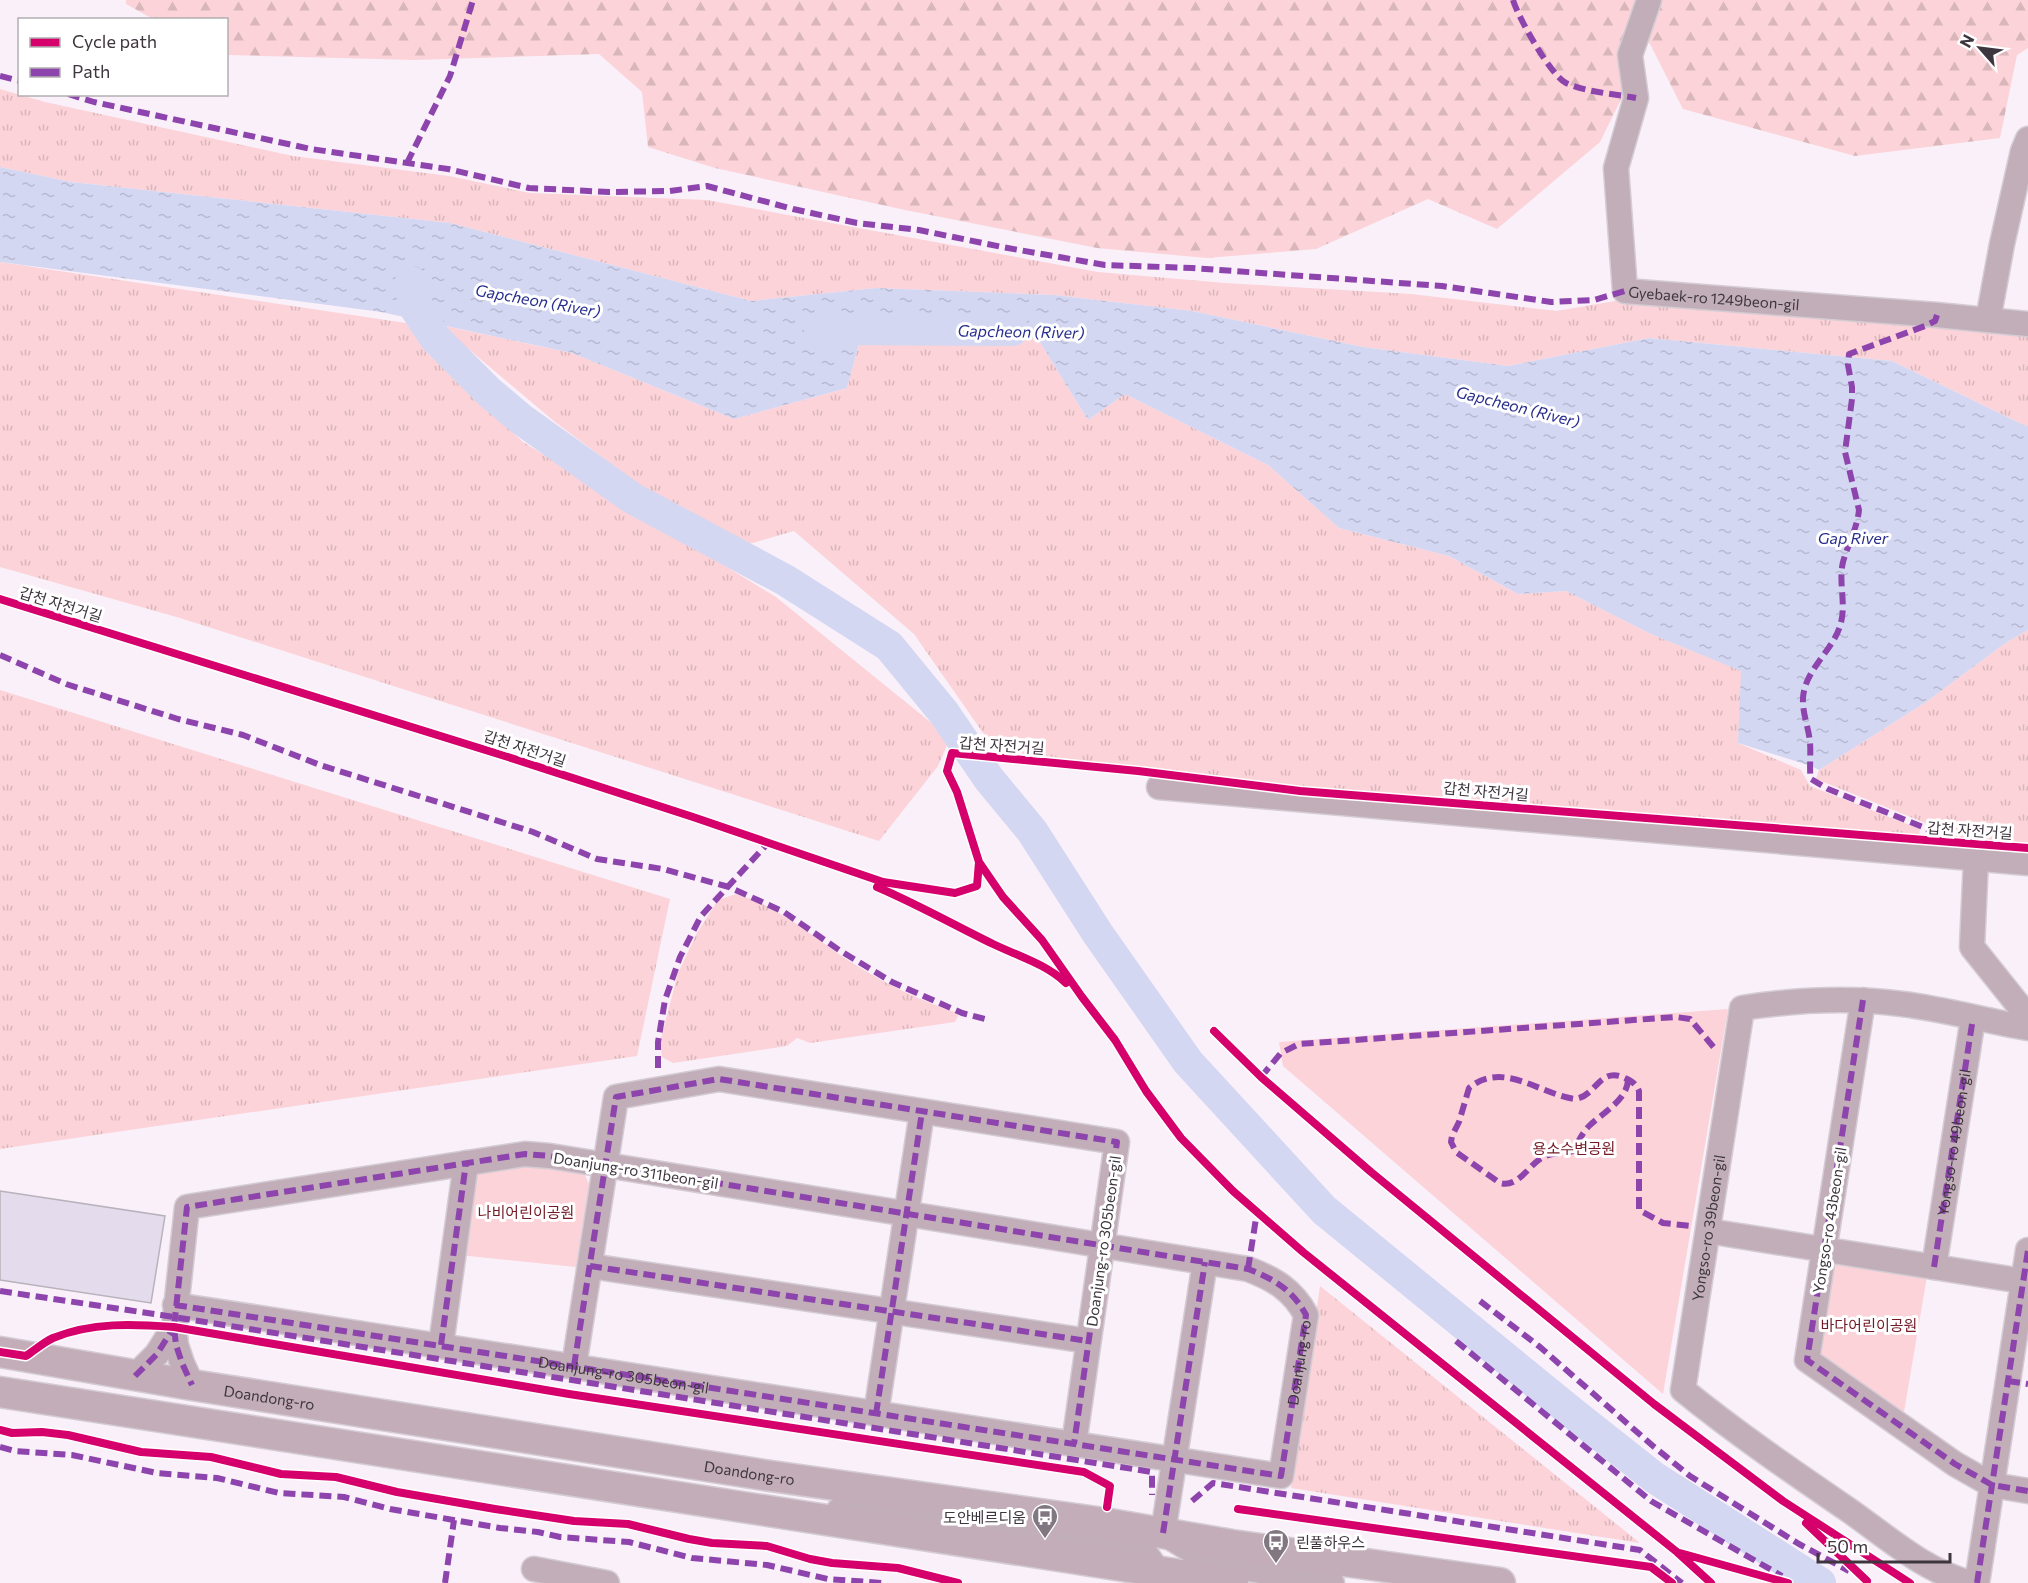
<svg xmlns="http://www.w3.org/2000/svg" width="2028" height="1583" font-family="Commissioner,'Noto Sans KR',sans-serif">
  <defs>
    <pattern id="grass-tufts" width="24" height="20" patternUnits="userSpaceOnUse" patternTransform="scale(1.5)"><rect width="24" height="20" fill="#fbd3d8"/><path d="M3 7l-1-3M5 7V3M7 7l1-3M15 17l-1-3M17 17v-4M19 17l1-3" fill="none" stroke="#d8b6ba"/></pattern>
    <pattern id="forest-firs" width="22" height="20" patternUnits="userSpaceOnUse" patternTransform="scale(1.5)"><rect width="22" height="20" fill="#fbd3d8"/><path d="M5 1l3.5 6h-7zM16 11l3.5 6h-7z" fill="#d8b6ba"/></pattern>
    <pattern id="water-ripples" width="26" height="14" patternUnits="userSpaceOnUse" patternTransform="scale(1.5)"><rect width="26" height="14" fill="#d4d7f2"/><path d="M2 4q2-2 4 0t4 0M15 11q2-2 4 0t4 0" fill="none" stroke="#b7b9d1"/></pattern>
  </defs>
  <rect width="100%" height="100%" fill="#faf0fa"/>
  <path fill="url(#grass-tufts)" d="M 0,89 L 45,102 L 293,156 L 449,176 L 530,193 L 707,200 L 1098,272 L 1225,283 L 1411,294 L 1557,311 L 1632,298 L 2028,331 L 2028,427 L 1892,361 L 1649,338 L 1508,366 L 1363,347 L 1192,311 L 1054,295 L 876,288 L 751,301 L 450,223 L 71,182 L 0,167 Z
    M 0,262 L 406,323 L 427,353 L 523,442 L 776,597 L 950,738 L 938,766 L 879,841 L 180,618 L 0,567 Z
    M 867,315 L 1038,339 L 1088,420 L 1125,394 L 1268,465 L 1339,528 L 1449,556 L 1518,594 L 1566,591 L 1651,634 L 1742,671 L 1738,743 L 1801,770 L 1810,786 L 1920,829 L 1919,835 L 1307,787 L 995,750 L 914,634 L 794,531 L 749,544 L 674,511 L 555,422 L 440,325 L 572,353 L 734,419 L 847,388 Z
    M 2028,630 L 2028,843 L 1956,838 L 1923,822 L 1816,779 L 1819,770 L 1926,702 L 2004,644 Z
    M 0,690 L 670,899 L 637,1056 L 0,1149 Z
    M 736,894 C 776,905 809,934 843,957 C 882,982 911,997 955,1012 L 958,1016 L 955,1022 L 810,1043 L 797,1038 L 787,1046 L 673,1063 L 662,1057 L 660,1042 L 678,973 L 697,933 L 718,900 Z
    M 1320,1286 L 1640,1543 L 1291,1488 Z"/>
  <path fill="url(#forest-firs)" d="M 126,0 L 2028,0 L 2028,48 L 2017,55 L 2000,138 L 1855,156 L 1683,109 L 1649,42 L 1600,142 L 1497,229 L 1428,199 L 1316,249 L 1207,258 L 1097,248 L 905,210 L 715,168 L 648,147 L 642,92 L 599,54 L 414,60 L 227,55 L 226,20 L 153,19 L 126,4 Z"/>
  <path fill="#fbd3d8" d="M 1728,1009 L 1663,1394 L 1283,1066 L 1279,1042 Z
    M 525,1161 L 583,1171 L 589,1184 L 576,1267 L 459,1255 L 471,1177 L 479,1169 Z
    M 1834,1261 L 1927,1276 L 1904,1412 L 1816,1353 Z"/>
  <path fill="url(#water-ripples)" d="M 0,167 L 71,182 L 450,223 L 751,301 L 876,288 L 1054,295 L 1192,311 L 1363,347 L 1508,366 L 1649,338 L 1892,361 L 2028,427 L 2028,630 L 2004,644 L 1926,702 L 1819,770 L 1811,766 L 1738,743 L 1741,671 L 1651,634 L 1566,591 L 1518,594 L 1449,556 L 1339,528 L 1268,465 L 1125,394 L 1088,420 L 1038,339 L 867,315 L 847,388 L 734,419 L 572,353 L 381,312 L 0,262 Z"/>
  <g fill="none" stroke-linecap="round" stroke-linejoin="round">
    <path stroke="#d4d7f2" stroke-width="32" d="M 411,282 L 414,306 L 436,339 L 489,392 L 521,419 L 632,498 L 785,580 L 889,646 L 944,713 L 989,779 L 1032,831 L 1098,934 L 1188,1062 L 1324,1210 L 1575,1415 L 1655,1478 L 1820,1583
      M 820,329 L 1013,330"/>
  </g>
  <path fill="#e4dbec" stroke="#b8b2bb" stroke-width="1.5" d="M 0,1191 L 165,1216 L 151,1303 L 0,1280 Z"/>
  <g fill="none" stroke-linecap="round" stroke-linejoin="round">
    <defs>
      <g id="minor">
        <path id="s1" d="M 1649,0 L 1630,55 L 1636,98 L 1616,168 L 1625,291 L 1937,315 L 2028,324"/>
        <path d="M 1988,320 L 2002,244 L 2023,151 L 2028,139"/>
        <path d="M 1159,787 L 2028,863"/>
        <path d="M 1976,859 L 1972,947 L 2028,1017"/>
        <path d="M 1863,1000 L 1807,1360 L 1955,1464 L 1992,1485 L 2028,1491"/>
        <path d="M 1708,1231 L 2028,1282"/>
        <path d="M 1205,1262 L 1163,1533 L 1207,1560 L 1231,1566 L 1332,1583"/>
        <path d="M 590,1266 L 1088,1341"/>
        <path d="M 1934,1267 L 1973,1018"/>
        <path id="s2" d="M 175,1305 L 1281,1476 L 1306,1315 C 1293,1290 1274,1279 1248,1269 L 550,1156 L 525,1154 L 187,1207 L 174,1327 L 176,1345 L 182,1363 L 192,1385"/>
        <path d="M 441,1345 L 466,1163"/>
        <path d="M 574,1366 L 616,1097 L 719,1079 L 1117,1142 L 1074,1444"/>
        <path d="M 135,1376 L 157,1354 L 174,1327"/>
        <path d="M 876,1414 L 922,1112"/>
        <path d="M 839,1510 L 949,1516 L 1102,1539 L 1146,1554 L 1158,1571 L 1157,1582"/>
        <path d="M 534,1569 L 607,1583"/>
        <path id="s3" d="M 1971,1583 C 1926,1572 1887,1537 1850,1511 C 1793,1472 1736,1433 1683,1390 L 1742,1008 C 1794,1000 1850,997 1902,1004 C 1944,1009 1986,1021 2028,1028"/>
        <path d="M 1977,1583 L 2028,1250"/>
      </g>
      <g id="major">
        <path id="s4" d="M 0,1352 L 192,1385 L 764,1475 L 1104,1523 L 1232,1545 L 1500,1583"/>
        <path d="M 0,1392 L 1233,1583"/>
      </g>
    </defs>
    <use href="#minor" stroke="#d4ccd4" stroke-width="27"/>
    <use href="#major" stroke="#d4ccd4" stroke-width="33"/>
    <use href="#minor" stroke="#c2aeb8" stroke-width="24"/>
    <use href="#major" stroke="#c3adb9" stroke-width="30"/>
    <g stroke="#8e44ad" stroke-width="6" stroke-dasharray="12 6" stroke-linecap="butt">
      <path d="M 1513,0 C 1518,17 1551,76 1566,83 C 1585,92 1615,94 1636,98"/>
      <path d="M 0,76 L 20,81"/>
      <path d="M 68,94 L 94,102 L 311,149 L 448,169 L 529,188 L 609,192 L 670,191 L 707,186 L 793,209 L 857,223 L 919,230 L 1002,247 L 1105,265 L 1192,268 L 1442,286 L 1551,302 L 1594,300 L 1625,291"/>
      <path d="M 407,163 L 450,76 L 473,0"/>
      <path d="M 1937,315 L 1935,321 L 1925,326 L 1849,354 L 1848,365 L 1852,387 L 1852,399 L 1845,452 L 1859,510 C 1857,529 1848,544 1843,562 C 1838,583 1847,605 1840,626 C 1832,652 1805,669 1803,698 C 1802,713 1809,728 1810,743 C 1811,752 1809,773 1811,779 L 1828,789 L 1923,827 L 1943,838"/>
      <path d="M 0,655 L 66,684 L 178,719 L 243,735 L 320,765 L 533,832 L 597,859 L 663,869 L 729,887 L 784,912 L 839,950 L 892,982 L 962,1013 L 989,1020"/>
      <path d="M 1863,1000 L 1807,1360 L 1955,1464 L 1992,1485 L 2028,1491"/>
      <path d="M 658,1068 L 658,1042 L 665,1000 L 680,957 L 701,916 L 768,843"/>
      <path d="M 1261,1077 L 1281,1053 L 1299,1044 L 1676,1017 L 1690,1019 L 1716,1050"/>
      <path d="M 1628,1079 C 1628,1100 1602,1113 1589,1126 C 1582,1133 1578,1143 1573,1151 C 1562,1154 1550,1152 1540,1159 C 1528,1167 1517,1188 1500,1183 L 1456,1152 L 1451,1142 L 1452,1136 L 1459,1122 L 1469,1088 C 1503,1060 1539,1094 1575,1099 C 1597,1096 1599,1066 1625,1078 C 1632,1081 1636,1084 1639,1091 L 1639,1210 L 1663,1223 L 1692,1226"/>
      <path d="M 590,1266 L 1088,1341"/>
      <path id="s5" d="M 1934,1267 L 1973,1018"/>
      <path d="M 1248,1269 L 1257,1212"/>
      <path d="M 0,1291 L 161,1315 L 1152,1472 L 1152,1495"/>
      <path d="M 1480,1301 L 1540,1347 L 1653,1446 L 1690,1476 L 1799,1544 L 1849,1571"/>
      <path d="M 175,1305 L 1281,1476 L 1306,1315 C 1293,1290 1274,1279 1248,1269 L 550,1156 L 525,1154 L 187,1207 L 174,1327 L 176,1345 L 182,1363 L 192,1385"/>
      <path d="M 1456,1341 L 1651,1501 L 1782,1576"/>
      <path d="M 441,1345 L 466,1163"/>
      <path d="M 574,1366 L 616,1097 L 719,1079 L 1117,1142 L 1074,1444"/>
      <path d="M 135,1376 L 157,1354 L 174,1327"/>
      <path d="M 2008,1381 L 2028,1384"/>
      <path d="M 876,1414 L 922,1112"/>
      <path d="M 0,1447 L 15,1451 L 72,1455 L 157,1473 L 217,1478 L 279,1493 L 344,1497 L 390,1509 L 500,1528 L 538,1532 L 560,1537 L 629,1542 L 692,1558 L 767,1565 L 828,1579 L 882,1583"/>
      <path d="M 1192,1501 L 1213,1483 L 1640,1550 L 1682,1583"/>
      <path d="M 1163,1533 L 1205,1262"/>
      <path d="M 445,1583 L 454,1520"/>
      <path d="M 1977,1583 L 2028,1250"/>
    </g>
    <defs>
      <path id="cycleway" d="M 0,599 L 508,757 L 693,817 L 883,882 L 955,893 L 977,886 L 979,862 L 957,792 L 947,771 L 952,753 L 1138,771 L 1300,791 L 2028,848
        M 979,862 L 1003,897 L 1042,940 L 1082,997 L 1115,1040 L 1146,1091 L 1181,1138 L 1233,1191 L 1303,1252 L 1677,1552 L 1711,1583
        M 877,887 C 917,904 954,925 993,944 C 1018,956 1046,964 1066,983
        M 1214,1031 L 1261,1077 L 1371,1172 L 1654,1404 L 1783,1501 L 1910,1583
        M 0,1352 L 26,1356 C 35,1350 44,1342 53,1338 C 92,1322 133,1324 174,1327 L 569,1394 L 1084,1472 L 1110,1486 L 1107,1507
        M 0,1430 L 12,1433 L 42,1432 L 68,1435 L 141,1452 L 211,1457 L 281,1474 L 336,1477 L 397,1492 L 495,1509 L 574,1521 L 628,1524 L 689,1539 L 712,1543 L 767,1546 L 810,1559 L 832,1563 L 898,1568 L 958,1583
        M 1238,1509 L 1651,1567 L 1672,1583
        M 1806,1523 L 1867,1581
        M 1680,1553 L 1788,1583"/>
    </defs>
    <use href="#cycleway" stroke="#fff" stroke-width="11"/>
    <use href="#cycleway" stroke="#d6006c" stroke-width="8"/>
  </g>
  <defs>
    <symbol id="bus-pin" viewBox="-11 -11 22 30"><path d="M0 17L-7.5 6A9.5 9.5 0 1 1 7.5 6Z" fill="#807780" stroke="#fff"/><path d="M-5-6H5V4H4V6H2V4H-2V6H-4V4H-5ZM-3.5-4V0h7V-4ZM-3.5 1.2v1.5H-2V1.2ZM2 1.2v1.5H3.5V1.2Z" fill="#fff"/></symbol>
  </defs>
  <g fill-rule="evenodd">
    <use href="#bus-pin" x="1030" y="1502" width="30" height="40"/>
    <use href="#bus-pin" x="1261" y="1527" width="30" height="40"/>
  </g>
  <g text-anchor="middle" dominant-baseline="central" stroke-width="6" stroke-linejoin="round" paint-order="stroke">
    <g font-size="15" fill="#3e363e" stroke="#fff">
      <text stroke="none"><textPath href="#s1" startOffset="387">Gyebaek-ro 1249beon-gil</textPath></text>
      <text transform="translate(61 604) rotate(17)">갑천 자전거길</text>
      <text transform="translate(1002 745) rotate(4)">갑천 자전거길</text>
      <text transform="translate(525 748) rotate(18)">갑천 자전거길</text>
      <text transform="translate(1486 791) rotate(5)">갑천 자전거길</text>
      <text transform="translate(1970 830) rotate(4)">갑천 자전거길</text>
      <text stroke="none"><textPath href="#s5" startOffset="126">Yongso-ro 49beon-gil</textPath></text>
      <text transform="translate(636 1170) rotate(9)">Doanjung-ro 311beon-gil</text>
      <text transform="translate(1829 1220) rotate(-81)">Yongso-ro 43beon-gil</text>
      <text stroke="none"><textPath href="#s3" startOffset="512">Yongso-ro 39beon-gil</textPath></text>
      <text transform="translate(1103 1241) rotate(-82)">Doanjung-ro 305beon-gil</text>
      <text stroke="none"><textPath href="#s2" startOffset="1234">Doanjung-ro</textPath></text>
      <text stroke="none"><textPath href="#s2" startOffset="454">Doanjung-ro 305beon-gil</textPath></text>
      <text stroke="none"><textPath href="#s4" startOffset="273">Doandong-ro</textPath></text>
      <text stroke="none"><textPath href="#s4" startOffset="759">Doandong-ro</textPath></text>
    </g>
    <g font-size="15" fill="#741a26" stroke="#fff">
      <text x="1574" y="1148">용소수변공원</text>
      <text x="526" y="1212">나비어린이공원</text>
      <text x="1869" y="1325">바다어린이공원</text>
    </g>
    <g font-size="15" fill="#3e363e" stroke="#fff" text-anchor="end">
      <text x="1026" y="1517">도안베르디움</text>
      <text x="1296" y="1542" text-anchor="start">린풀하우스</text>
    </g>
    <g font-size="16" font-style="italic" fill="#292e8d" stroke="#fff">
      <text transform="translate(538 300) rotate(10)">Gapcheon (River)</text>
      <text transform="translate(1021 331) rotate(1)">Gapcheon (River)</text>
      <text transform="translate(1518 406) rotate(14)">Gapcheon (River)</text>
      <text x="1853" y="537">Gap River</text>
    </g>
  </g>
  <rect x="18" y="18" width="210" height="78" fill="#ffffff" stroke="#b2afb2" stroke-width="1.5"/>
  <rect x="30" y="38" width="30" height="9" fill="#d6006c" stroke="#b2afb2" stroke-width="1.5"/>
  <text x="72" y="48" font-size="18" fill="#3e363e">Cycle path</text>
  <rect x="30" y="68" width="30" height="9" fill="#8e44ad" stroke="#b2afb2" stroke-width="1.5"/>
  <text x="72" y="78" font-size="18" fill="#3e363e">Path</text>
  <g transform="translate(1980 48) rotate(298)" stroke="#ffffff" stroke-width="4.5" paint-order="stroke">
  <path d="M0-4.5L10 22L0 15L-10 22Z" fill="#3e363e"/>
  <text y="-9" font-size="16" font-weight="bold" text-anchor="middle" fill="#3e363e">N</text>
  </g>
  <path d="M1818 1553v9h132v-9" fill="none" stroke="#3e363e" stroke-width="3"/>
  <text x="1827" y="1553" font-size="18" fill="#3e363e" stroke="#ffffff" stroke-width="4.5" paint-order="stroke">50 m</text>
</svg>
